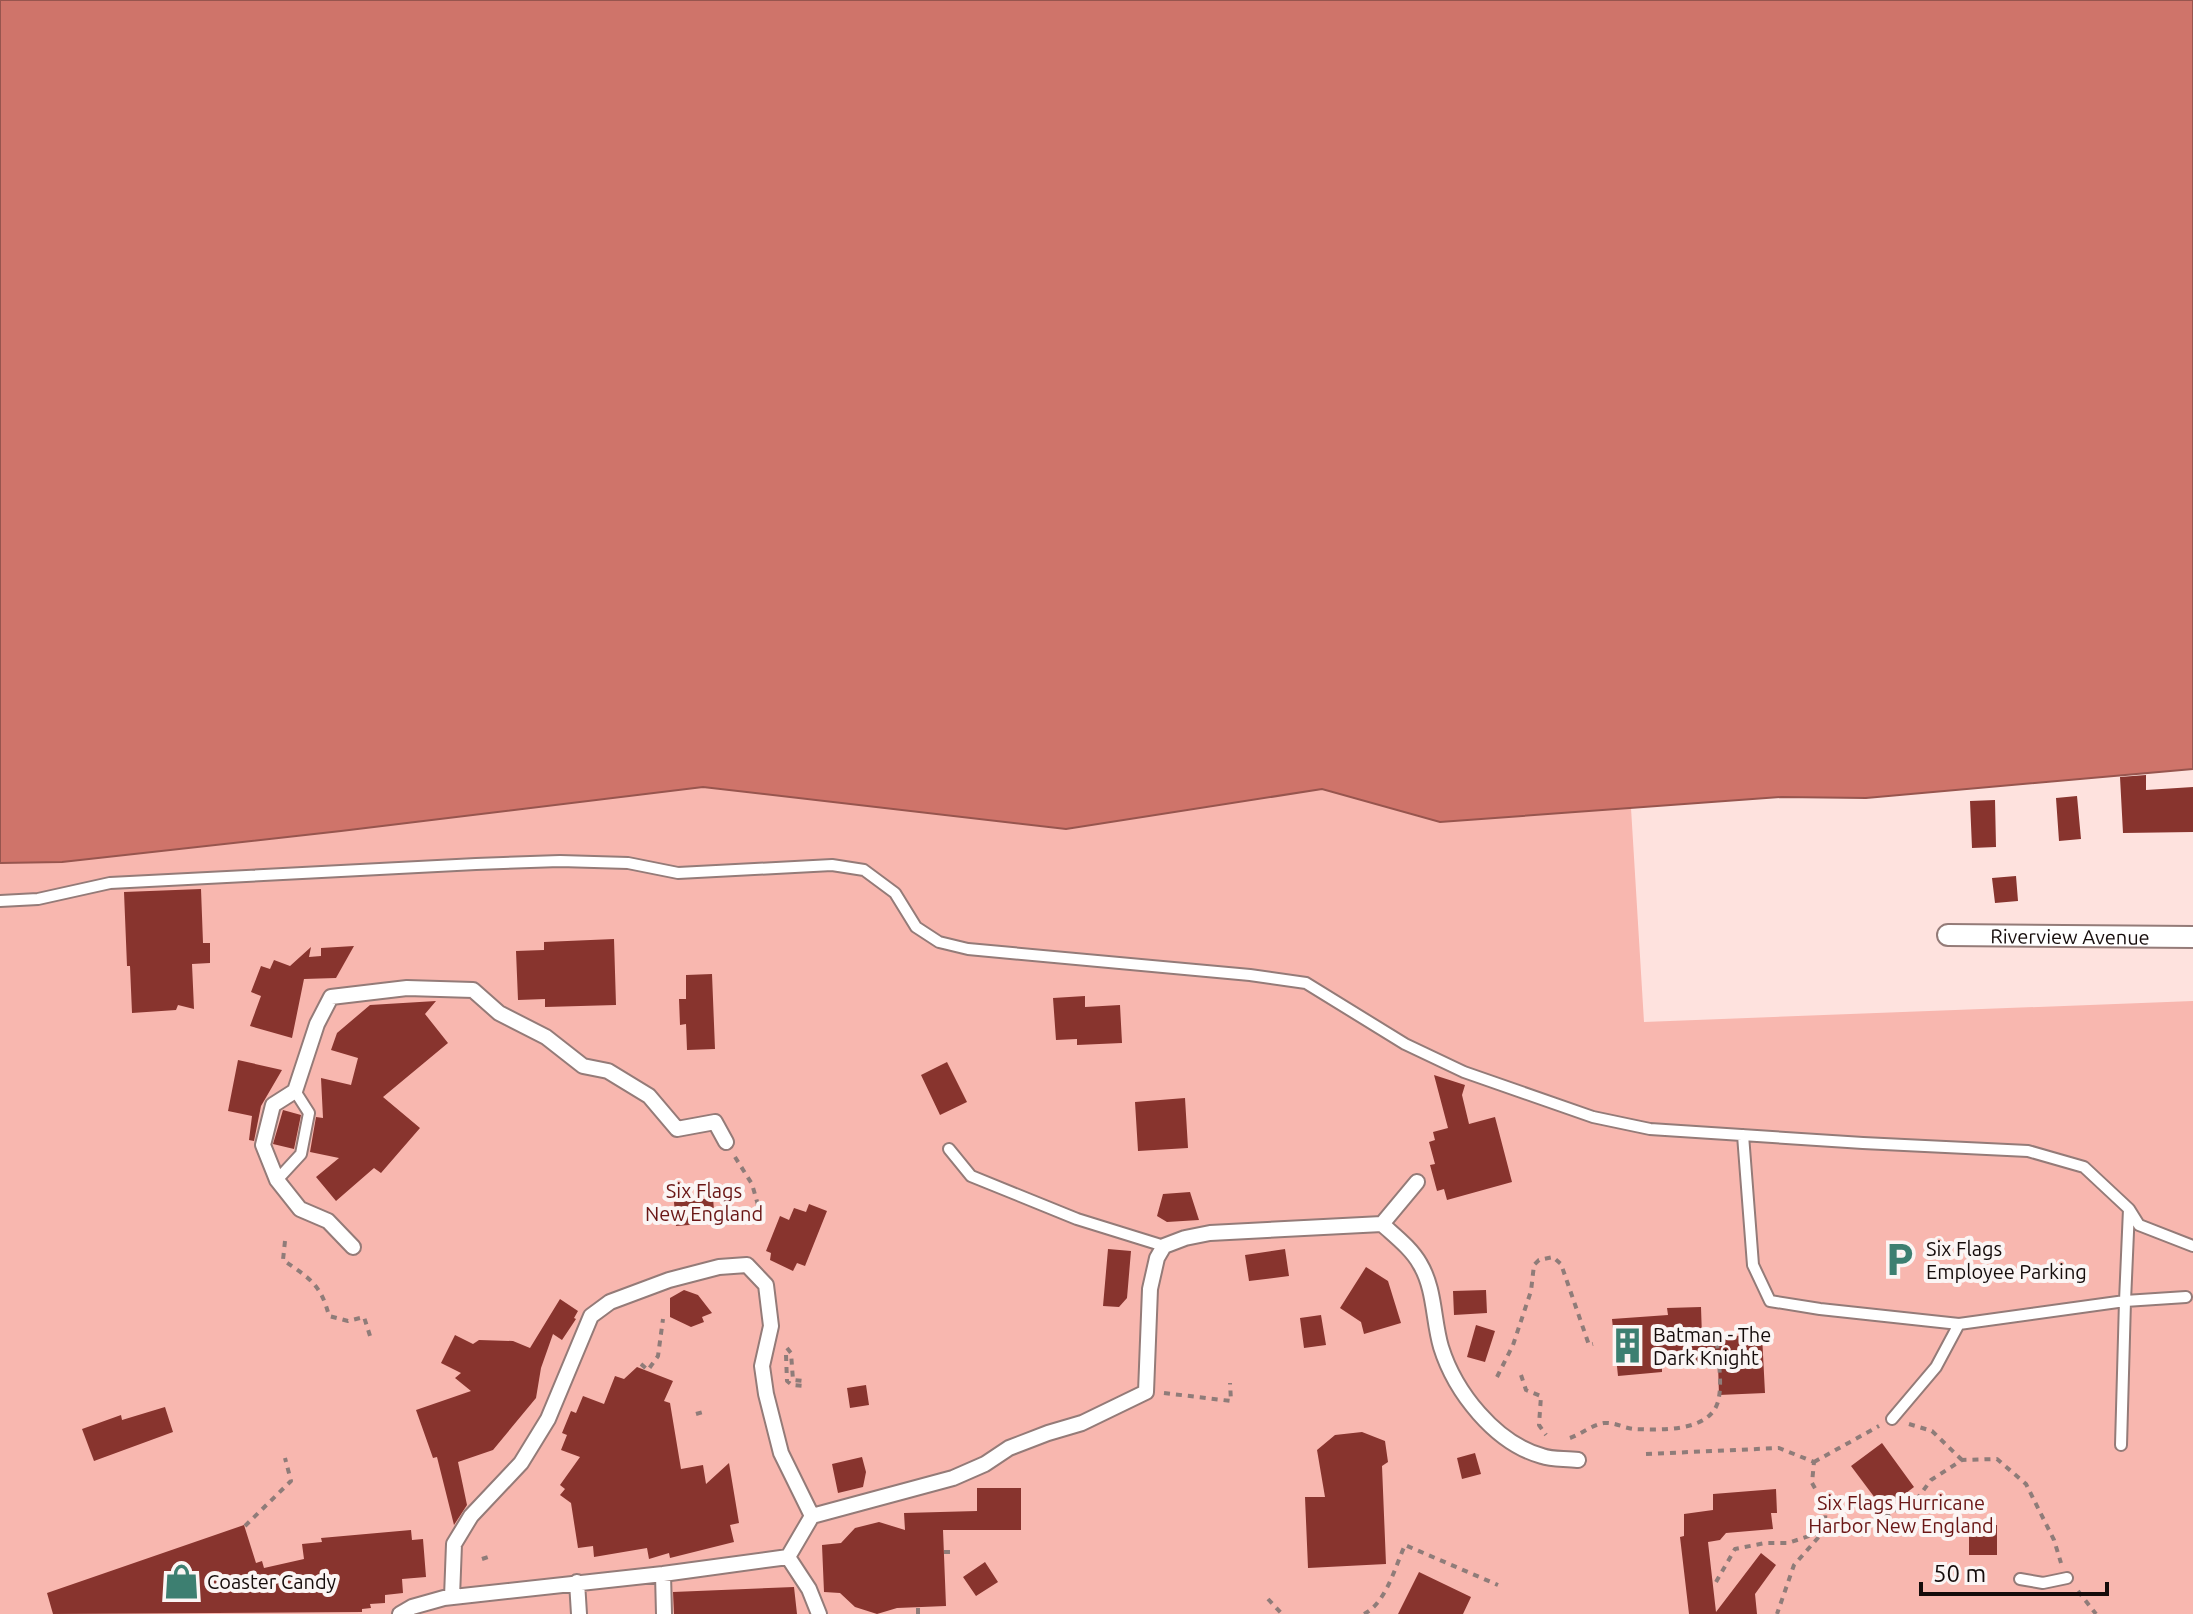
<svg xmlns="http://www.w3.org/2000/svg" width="2193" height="1614" font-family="Ubuntu,sans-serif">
  <rect width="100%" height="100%" fill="#fee2de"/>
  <path fill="#f8b7af" d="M 703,787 L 1066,829 L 1322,789 L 1440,822 L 1631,808 L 1644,1022 L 2193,1001 L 2193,1614 L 0,1614 L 0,863 L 62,862 L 341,831 Z"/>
  <path fill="#cf746a" stroke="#97554e" stroke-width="2" d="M 0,0 L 2193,0 L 2193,769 L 1866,798 L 1781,797 L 1440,822 L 1322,789 L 1066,829 L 703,787 L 341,831 L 62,862 L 0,863 Z"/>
  <path fill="#88342e" d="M 2146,775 L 2146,790 L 2193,787 L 2193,832 L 2123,833 L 2120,777 Z
    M 2077,796 L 2081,839 L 2059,841 L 2056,798 Z
    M 1995,800 L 1996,847 L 1972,848 L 1970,801 Z
    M 2016,876 L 2018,901 L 1995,903 L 1992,878 Z
    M 201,889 L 203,943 L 210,943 L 210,963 L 192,964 L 194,1009 L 178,1005 L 176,1010 L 132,1013 L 130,966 L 127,966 L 124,892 Z
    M 614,939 L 616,1005 L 545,1007 L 545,999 L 518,1000 L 516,951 L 544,950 L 544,942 Z
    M 354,946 L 336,978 L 304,979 L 292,1038 L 250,1026 L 261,996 L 251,992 L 261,966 L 270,969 L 274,960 L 290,966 L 311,947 L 309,957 L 321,956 L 321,948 Z
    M 712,974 L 715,1049 L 687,1050 L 686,1024 L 680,1025 L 679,999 L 686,999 L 686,975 Z
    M 1085,996 L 1085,1007 L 1120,1005 L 1122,1043 L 1077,1045 L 1077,1039 L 1056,1040 L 1053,998 Z
    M 436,1001 L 425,1014 L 448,1043 L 383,1097 L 420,1128 L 381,1173 L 374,1168 L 336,1201 L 316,1177 L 339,1158 L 310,1152 L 316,1117 L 323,1118 L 321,1078 L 351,1085 L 358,1058 L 331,1050 L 337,1033 L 370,1005 Z
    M 238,1060 L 282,1070 L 261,1106 L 254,1141 L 249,1140 L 252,1116 L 228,1111 Z
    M 947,1062 L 967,1102 L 940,1115 L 921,1075 Z
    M 1434,1075 L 1465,1085 L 1462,1095 L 1469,1124 L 1495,1117 L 1512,1182 L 1447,1200 L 1444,1189 L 1437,1191 L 1430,1165 L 1435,1164 L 1429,1142 L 1435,1140 L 1433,1132 L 1448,1128 Z
    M 1185,1098 L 1188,1148 L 1138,1151 L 1135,1102 Z
    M 283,1110 L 301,1115 L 294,1149 L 273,1144 Z
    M 1190,1192 L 1199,1220 L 1167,1222 L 1157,1216 L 1163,1194 Z
    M 713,1198 L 715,1223 L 676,1226 L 674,1202 Z
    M 809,1204 L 827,1211 L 805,1266 L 797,1263 L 793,1271 L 770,1260 L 771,1253 L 766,1251 L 780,1216 L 789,1220 L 794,1208 L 806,1212 Z
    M 1108,1249 L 1131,1251 L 1127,1298 L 1119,1307 L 1103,1306 Z
    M 1285,1249 L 1289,1276 L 1249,1281 L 1245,1255 Z
    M 1366,1267 L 1388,1281 L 1401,1323 L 1364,1334 L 1361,1322 L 1340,1308 Z
    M 684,1290 L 698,1295 L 712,1313 L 702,1317 L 704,1322 L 691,1327 L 670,1317 L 670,1298 Z
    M 1486,1290 L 1487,1313 L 1454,1315 L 1453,1291 Z
    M 560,1299 L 578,1311 L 574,1318 L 576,1319 L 562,1340 L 553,1334 L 541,1368 L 536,1398 L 493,1450 L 458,1462 L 467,1505 L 454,1525 L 437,1457 L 433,1458 L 416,1410 L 471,1391 L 455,1378 L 461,1373 L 441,1363 L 455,1335 L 473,1344 L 479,1340 L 513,1341 L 530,1348 Z
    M 1701,1307 L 1702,1337 L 1762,1335 L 1765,1393 L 1719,1395 L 1718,1364 L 1662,1367 L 1662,1372 L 1618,1376 L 1612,1319 L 1668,1315 L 1667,1308 Z
    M 1321,1315 L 1326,1345 L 1304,1348 L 1300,1318 Z
    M 1476,1325 L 1495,1331 L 1485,1362 L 1467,1357 Z
    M 637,1367 L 673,1381 L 664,1401 L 670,1403 L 681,1469 L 703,1465 L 706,1484 L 729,1463 L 739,1523 L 730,1525 L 734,1542 L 670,1558 L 669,1553 L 649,1559 L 647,1548 L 594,1557 L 593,1546 L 578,1548 L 571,1503 L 560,1495 L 565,1489 L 560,1485 L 580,1457 L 561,1450 L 567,1435 L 562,1433 L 571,1411 L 576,1413 L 583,1396 L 604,1404 L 615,1376 L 624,1379 Z
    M 866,1385 L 869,1405 L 850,1408 L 847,1388 Z
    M 165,1407 L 173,1432 L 94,1461 L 82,1429 L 121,1415 L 122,1420 Z
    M 1362,1432 L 1385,1441 L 1388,1462 L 1382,1466 L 1386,1564 L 1308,1568 L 1305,1497 L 1325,1497 L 1317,1450 L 1335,1435 Z
    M 1882,1443 L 1914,1487 L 1884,1510 L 1851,1466 Z
    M 1475,1453 L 1481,1474 L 1462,1479 L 1457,1458 Z
    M 862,1457 L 866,1472 L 863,1487 L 838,1493 L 832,1464 Z
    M 977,1488 L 1021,1488 L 1021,1530 L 943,1530 L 946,1606 L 897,1608 L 877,1614 L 855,1607 L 840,1593 L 824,1592 L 822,1545 L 841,1543 L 855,1528 L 879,1522 L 905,1530 L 904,1513 L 977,1511 Z
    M 1776,1489 L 1777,1513 L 1771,1513 L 1773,1529 L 1726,1533 L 1720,1540 L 1708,1542 L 1716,1612 L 1761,1553 L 1776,1565 L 1755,1594 L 1757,1614 L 1689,1614 L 1680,1537 L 1684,1536 L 1684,1514 L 1713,1510 L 1713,1494 Z
    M 244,1525 L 256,1563 L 262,1561 L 264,1568 L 304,1559 L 302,1544 L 322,1542 L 321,1538 L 411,1530 L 412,1540 L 423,1539 L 426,1577 L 402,1579 L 403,1593 L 385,1595 L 385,1603 L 370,1604 L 371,1608 L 362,1609 L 362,1612 L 53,1614 L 47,1593 Z
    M 1969,1525 L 1997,1525 L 1997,1555 L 1969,1555 Z
    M 985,1562 L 998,1582 L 976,1596 L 963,1577 Z
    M 1419,1572 L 1471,1597 L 1463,1614 L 1398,1614 Z
    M 794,1587 L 797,1614 L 674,1614 L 673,1592 Z"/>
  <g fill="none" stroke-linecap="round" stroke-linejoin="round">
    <defs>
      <path id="service" d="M 0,901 L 38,899 L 110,883 L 476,864 L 560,861 L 628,863 L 678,873 L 832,865 L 864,870 L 895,893 L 916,927 L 939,942 L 968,949 L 1250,975 L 1306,983 L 1405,1044 L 1464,1072 L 1593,1117 L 1650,1129 L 1863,1143 L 2028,1151 L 2084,1167 L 2129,1209 L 2125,1301 L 2186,1297
        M 1743,1135 L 1753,1265 L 1770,1301 L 1820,1309 L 1959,1324 L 2125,1301 L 2121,1445
        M 949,1149 L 971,1176 L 1077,1219 L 1164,1246
        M 277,1180 L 301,1154 L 309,1113 L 295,1091
        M 2129,1209 L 2139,1225 L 2193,1246
        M 1892,1419 L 1936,1367 L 1959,1324
        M 2020,1579 L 2043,1583 L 2067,1578"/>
      <path id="pedestrian" d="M 1382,1224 L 1417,1182
        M 353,1247 L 328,1221 L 300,1209 L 277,1180 L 263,1145 L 273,1105 L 295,1091 L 317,1024 L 331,997 L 407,988 L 473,990 L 499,1013 L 546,1037 L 583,1066 L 608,1071 L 649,1096 L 677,1129 L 715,1122 L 726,1142
        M 788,1557 L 809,1589 L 819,1614
        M 663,1574 L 664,1614
        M 577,1582 L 579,1614
        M 452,1597 L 454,1544 L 471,1516 L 521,1463 L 548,1419 L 591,1316 L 610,1302 L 669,1280 L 719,1267 L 747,1265 L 766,1285 L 771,1326 L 762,1366 L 766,1394 L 781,1453 L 812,1516
        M 400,1614 L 412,1607 L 444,1598 L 663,1574 L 788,1557 L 812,1516 L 953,1478 L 985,1464 L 1009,1448 L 1048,1433 L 1082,1423 L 1146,1392 L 1150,1289 L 1157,1258 L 1164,1246 L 1185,1238 L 1210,1233 L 1382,1224 C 1395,1236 1411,1248 1420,1264 C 1435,1289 1433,1320 1441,1347 C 1455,1392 1495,1443 1542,1456 C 1553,1460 1566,1458 1578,1460"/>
      <g id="minor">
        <path id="s1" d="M 1948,935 L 2193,937"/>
      </g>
    </defs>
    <use href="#service" stroke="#947b78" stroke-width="14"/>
    <use href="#pedestrian" stroke="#947b78" stroke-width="18"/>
    <use href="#minor" stroke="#947b78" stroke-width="24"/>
    <path stroke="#8f7c79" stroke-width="4" stroke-dasharray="6 6" stroke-linecap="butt" d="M 735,1157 L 752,1184 L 758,1205
      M 285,1241 L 283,1260 C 309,1278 321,1284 329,1316 L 348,1321 L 364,1317 L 371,1339
      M 787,1348 L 791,1353 L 793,1380 L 803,1381
      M 786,1355 L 787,1381 L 792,1385 L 804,1386
      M 641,1364 L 648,1370 L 658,1356 L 663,1319
      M 1521,1375 L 1526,1390 L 1541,1396 L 1539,1425 L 1546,1435
      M 1497,1377 L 1513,1345 L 1531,1291 L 1534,1265 L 1539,1260 L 1553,1257 L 1561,1264 L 1589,1345 L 1593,1344
      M 1164,1393 L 1231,1401 L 1230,1383
      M 696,1414 L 703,1412
      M 1909,1424 L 1932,1431 L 1962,1460
      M 1570,1438 C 1581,1434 1592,1425 1604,1423 C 1615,1422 1623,1428 1634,1429 C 1660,1430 1714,1433 1719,1397 C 1722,1380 1718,1359 1717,1341 L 1703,1342
      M 1646,1454 L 1779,1448 L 1814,1462 L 1812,1483 L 1826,1508 L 1824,1531 L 1794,1565 L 1777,1614
      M 1814,1462 L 1879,1426
      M 245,1526 L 291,1481 L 285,1458
      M 944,1552 L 955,1552
      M 482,1559 L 488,1557
      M 1716,1582 L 1735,1549 L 1765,1543 L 1788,1543 L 1824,1531 L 1881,1519 L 1917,1499 L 1931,1480 L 1962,1460 L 1997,1459 L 2026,1484 L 2054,1540 L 2061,1563
      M 2078,1591 L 2096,1614
      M 1268,1599 L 1282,1614
      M 918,1614 L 918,1607
      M 1364,1614 C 1386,1603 1395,1567 1405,1545 L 1498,1585"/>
    <use href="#service" stroke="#fff" stroke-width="10"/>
    <use href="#pedestrian" stroke="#fff" stroke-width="14"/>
    <use href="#minor" stroke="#fff" stroke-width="20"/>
  </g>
  <defs>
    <symbol id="parking-bare" viewBox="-9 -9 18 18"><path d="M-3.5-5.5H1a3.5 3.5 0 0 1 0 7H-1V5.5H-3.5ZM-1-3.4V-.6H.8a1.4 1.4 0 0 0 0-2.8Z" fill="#3d7f71" stroke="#fbf5f4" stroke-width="2.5" paint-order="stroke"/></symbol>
    <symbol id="building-bare" viewBox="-9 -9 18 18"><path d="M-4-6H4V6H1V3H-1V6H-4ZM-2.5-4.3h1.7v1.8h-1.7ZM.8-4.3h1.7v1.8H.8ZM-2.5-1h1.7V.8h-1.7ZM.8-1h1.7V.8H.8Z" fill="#3d7f71" stroke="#fbf5f4" stroke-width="2.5" paint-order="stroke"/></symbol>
    <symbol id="shop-bare" viewBox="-9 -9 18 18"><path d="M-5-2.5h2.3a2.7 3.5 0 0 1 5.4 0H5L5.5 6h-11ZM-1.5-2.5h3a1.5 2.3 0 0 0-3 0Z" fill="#3d7f71" stroke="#fbf5f4" stroke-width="2.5" paint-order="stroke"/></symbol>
  </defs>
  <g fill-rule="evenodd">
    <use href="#parking-bare" x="1874" y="1234" width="51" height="51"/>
    <use href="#building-bare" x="1602" y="1320" width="51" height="51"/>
    <use href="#shop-bare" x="156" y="1556" width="51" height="51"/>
  </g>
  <g text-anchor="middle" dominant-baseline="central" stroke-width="8" stroke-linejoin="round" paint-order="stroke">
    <g font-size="20" fill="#150c0b" stroke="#fbf5f4">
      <text stroke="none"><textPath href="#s1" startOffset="122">Riverview Avenue</textPath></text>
    </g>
    <g font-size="20" fill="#6a1615" stroke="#fbf5f4">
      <text x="704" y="1190">Six Flags<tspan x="704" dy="23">New England</tspan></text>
      <text x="1901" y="1502">Six Flags Hurricane<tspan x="1901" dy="23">Harbor New England</tspan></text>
    </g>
    <g font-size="20" fill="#150c0b" stroke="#fbf5f4" text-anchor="start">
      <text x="1926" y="1248">Six Flags<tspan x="1926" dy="23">Employee Parking</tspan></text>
      <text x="1653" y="1334">Batman - The<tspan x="1653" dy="23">Dark Knight</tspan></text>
      <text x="207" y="1581">Coaster Candy</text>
    </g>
  </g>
  <path d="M1921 1582v12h186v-12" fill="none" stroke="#150c0b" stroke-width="4"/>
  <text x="1933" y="1582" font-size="24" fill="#150c0b" stroke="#fbf5f4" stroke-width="6" paint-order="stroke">50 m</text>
</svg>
